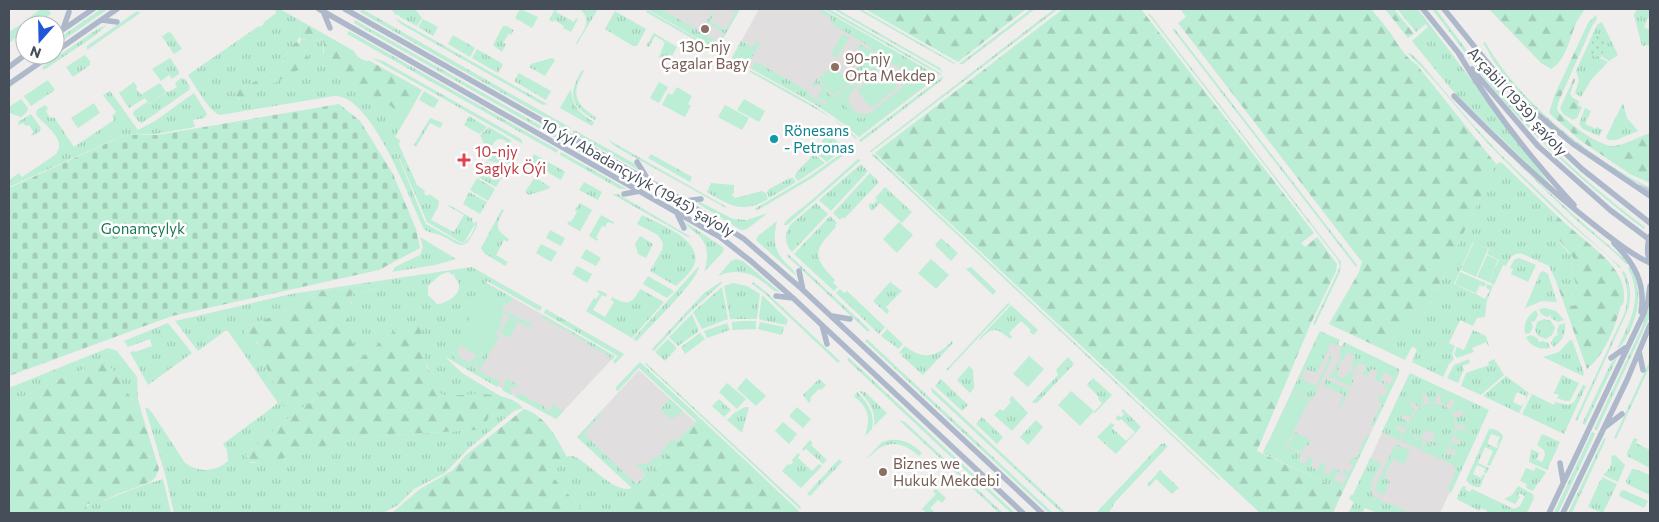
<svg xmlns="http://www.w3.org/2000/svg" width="1659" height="522" font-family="Commissioner,sans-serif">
  <defs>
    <pattern id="grass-tufts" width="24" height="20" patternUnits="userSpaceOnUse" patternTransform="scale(1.25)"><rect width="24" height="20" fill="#bcedd5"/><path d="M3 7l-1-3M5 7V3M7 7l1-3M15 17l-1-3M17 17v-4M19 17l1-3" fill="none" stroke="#a3cdb9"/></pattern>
    <pattern id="forest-firs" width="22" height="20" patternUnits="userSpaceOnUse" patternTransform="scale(1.25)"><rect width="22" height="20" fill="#bcedd5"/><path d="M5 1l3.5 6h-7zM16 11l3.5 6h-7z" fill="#a3cdb9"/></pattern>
    <pattern id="cemetery-stones" width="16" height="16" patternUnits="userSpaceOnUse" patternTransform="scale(1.25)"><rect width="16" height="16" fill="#bcedd5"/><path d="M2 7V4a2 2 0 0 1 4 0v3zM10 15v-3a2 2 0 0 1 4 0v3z" fill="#a3cdb9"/></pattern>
    <pattern id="park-dots" width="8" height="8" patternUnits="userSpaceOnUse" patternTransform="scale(1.25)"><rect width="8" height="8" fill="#bcedd5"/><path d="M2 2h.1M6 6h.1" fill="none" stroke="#a3cdb9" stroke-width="1.8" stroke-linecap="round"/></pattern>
  </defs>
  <rect width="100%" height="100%" fill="#f0eded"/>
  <path fill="#e1dedf" d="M 647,9 L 740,9 L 717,49 Z
    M 759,9 L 821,9 L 939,76 L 859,137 L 841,121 L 825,110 L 732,58 Z
    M 487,283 L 615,356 L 556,419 L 445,356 Z
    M 1318,335 L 1399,373 L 1343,491 L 1263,453 Z
    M 639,370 L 695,422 L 632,488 L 577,437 Z
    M 1409,374 L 1488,411 L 1440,513 L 1391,513 L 1353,496 Z"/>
  <path fill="url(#grass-tufts)" fill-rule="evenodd" d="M 41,9 L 48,9 L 51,14 L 35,25 L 30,17 Z
    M 101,9 L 108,9 L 55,46 L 55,41 Z
    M 272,9 L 280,9 L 301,21 L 299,37 L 297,42 C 287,47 285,58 280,68 L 239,90 L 236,96 L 239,100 L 243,100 L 310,61 L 300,43 L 301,39 L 313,41 L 321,38 L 323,41 L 323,53 L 339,76 L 408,115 L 395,137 L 400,140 L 399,145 L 417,185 L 425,191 L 424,194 L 428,196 L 429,194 L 439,201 L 438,207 L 431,220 L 454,232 L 464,215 L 448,206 L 449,205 L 473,219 L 472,221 L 475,224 L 465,241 L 462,243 L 427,222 L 392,141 L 424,220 L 426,224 L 462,244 C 469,241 477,227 475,220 L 477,223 C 477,228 474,232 471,237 C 462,253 455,241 442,236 C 436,233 430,234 424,229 C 410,200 371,93 334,96 L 220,115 C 210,113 194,84 188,75 L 259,26 L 260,27 L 264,24 L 263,23 L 276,13 L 276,11 Z
    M 362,9 L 571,128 L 569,131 L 360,12 Z
    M 391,9 L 415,9 L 422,18 L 417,26 L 400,17 L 399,15 L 396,15 Z
    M 555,9 L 558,9 L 556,12 L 574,22 L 576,18 L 578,19 L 571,32 L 563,28 L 564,26 L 554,20 L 553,22 L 549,20 Z
    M 582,9 L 598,9 L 577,44 L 576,43 C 582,33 593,21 581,10 Z
    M 650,9 L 660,9 L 698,30 L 697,32 L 701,32 L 719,42 L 724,33 L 706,22 L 712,13 L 714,13 L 710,21 L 726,30 L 735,13 L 728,9 L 736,11 L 740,9 L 717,49 L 649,10 Z
    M 822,9 L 938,76 L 859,137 C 826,107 790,90 752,69 L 754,63 L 756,62 L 806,90 L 806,92 L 810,92 L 809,96 L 816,99 L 825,105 L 827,102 L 817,98 L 822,88 L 816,84 L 814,87 L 812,86 L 817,78 L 833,98 L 851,84 L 845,97 L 846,107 L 862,119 L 903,93 L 910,75 L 893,60 L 871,49 L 872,48 L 832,24 L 831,18 L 820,12 Z
    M 824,9 L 829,9 L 942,74 L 940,75 Z
    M 833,9 L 837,9 L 940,68 L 943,72 Z
    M 857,9 L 861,9 L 955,63 L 954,64 Z
    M 1031,9 L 1035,9 L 963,64 L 959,64 Z
    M 1054,9 L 1058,9 L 870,153 L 870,151 Z
    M 1397,9 L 1418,9 L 1552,187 L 1470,108 L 1451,89 L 1412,41 L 1428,27 L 1426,24 L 1416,32 Z
    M 1432,9 L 1436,9 C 1457,37 1478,66 1501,93 C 1543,144 1593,188 1645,227 L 1644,229 C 1592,190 1543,146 1500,97 C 1476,69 1455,38 1432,9 Z
    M 1637,9 L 1650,9 L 1650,14 L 1644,27 L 1650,30 L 1650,45 L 1642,46 L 1634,15 Z
    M 647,10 L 717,50 L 716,52 L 646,12 Z
    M 137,11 L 140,13 L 87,50 L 87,46 Z
    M 615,11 L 646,29 L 637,46 L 633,46 L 605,29 Z
    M 1148,14 L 1150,14 L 1341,262 L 1340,272 L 1315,325 L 1313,324 L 1338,271 L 1340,266 L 1338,260 Z
    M 395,18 L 547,104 L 543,105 L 401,24 Z
    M 423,19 L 438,27 L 433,36 L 418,27 Z
    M 355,20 L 564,139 L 563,142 L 354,23 Z
    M 1602,22 L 1618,55 L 1609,61 L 1601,56 L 1608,40 L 1600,58 L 1608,62 L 1591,80 L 1581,97 L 1575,93 L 1579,80 L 1576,71 L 1597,25 Z
    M 23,23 L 25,26 L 25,32 L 9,43 L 9,32 Z
    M 107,25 L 93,37 L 44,70 L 42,67 L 99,28 Z
    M 503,26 L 506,26 L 514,30 L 511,35 L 509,33 L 503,43 L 506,44 L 502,52 L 493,45 Z
    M 1174,28 L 1357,265 L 1356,267 L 1173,30 Z
    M 349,31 L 558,150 L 557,153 L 347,34 Z
    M 168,32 L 171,33 L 182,49 L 174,54 L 161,35 L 163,36 Z
    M 654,33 L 677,47 L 672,56 L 670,54 L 666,61 L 659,57 L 665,42 L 655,36 L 649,47 L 646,46 Z
    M 842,34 L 849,38 L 838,56 L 835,57 L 831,54 Z
    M 453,35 L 475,48 L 470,57 L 448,44 Z
    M 758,40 L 760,43 L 747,66 L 732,58 L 741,41 L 752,47 Z
    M 1485,42 C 1489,47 1491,53 1495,58 C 1524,101 1567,137 1610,165 C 1623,173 1636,182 1650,187 L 1650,188 C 1634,184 1620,173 1606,164 C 1564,136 1522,102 1493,60 C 1489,54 1487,48 1483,43 Z
    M 861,45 L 887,60 L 880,64 L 863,76 L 857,70 L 861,57 L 857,48 Z
    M 477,49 L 503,64 L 498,73 L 472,58 Z
    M 1410,53 L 1420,62 L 1474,126 L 1502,156 L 1576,227 L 1621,267 L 1619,268 C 1607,252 1589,241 1574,227 C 1550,205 1526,182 1503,159 C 1469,126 1443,86 1408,54 Z
    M 85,55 L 90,61 L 90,65 L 73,77 L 66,67 Z
    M 170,58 L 179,71 L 179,74 L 172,79 L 169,75 L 161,81 L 152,69 Z
    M 372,58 L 383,61 L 521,139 L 523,144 Z
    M 552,58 L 555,60 L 545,76 L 529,67 L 531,64 Z
    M 582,70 L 584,71 C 571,93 574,104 596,117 L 595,120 C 569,105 568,94 582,70 Z
    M 750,70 C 788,91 825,109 857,138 L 856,139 L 832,118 L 750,72 Z
    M 519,73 L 551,91 L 546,100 L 514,81 Z
    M 943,76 L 942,80 L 861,142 L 859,140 Z
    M 181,78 L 185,79 L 190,87 L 189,90 L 142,123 L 139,122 L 133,114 L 134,111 L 147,102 L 149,104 L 168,91 L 169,92 L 177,87 L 175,83 Z
    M 48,80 L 55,90 L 31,106 L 24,96 Z
    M 134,82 L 137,87 L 136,89 L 145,98 L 129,108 L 119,93 Z
    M 571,89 C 572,106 580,114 594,122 L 592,126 L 560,108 Z
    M 110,91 L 138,130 L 155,121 L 194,93 L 207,114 L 204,118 L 193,120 L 195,127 L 156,134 L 129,135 L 113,140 L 9,187 L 9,180 L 19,173 L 22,177 L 55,155 C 69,139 43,125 36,114 L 37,110 L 45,105 L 48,108 L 46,111 L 50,118 L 54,117 L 74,147 L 114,120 L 112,116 L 116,112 L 103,95 Z
    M 424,91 L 439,100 L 434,108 L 419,100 Z
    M 21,99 L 28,108 L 27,112 L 21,117 L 9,113 L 9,107 Z
    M 1623,103 L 1627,118 L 1638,131 L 1616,140 L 1608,140 L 1606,137 Z
    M 1585,108 L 1591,111 L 1585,124 L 1596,129 L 1597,127 L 1603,130 L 1599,136 L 1583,129 L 1579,124 Z
    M 31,114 L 41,128 L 39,132 L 32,136 L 31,135 L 34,132 L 29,125 L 26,126 L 23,123 L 19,125 L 18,122 Z
    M 469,116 L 487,127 L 479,134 L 464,125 Z
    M 430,118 L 443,123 L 440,128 L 430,123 L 416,147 L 414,145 Z
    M 489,127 L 511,140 L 510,144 L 508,144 C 503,136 495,138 492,146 L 486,147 L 480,135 Z
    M 574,130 L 635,164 L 638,170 L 573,133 Z
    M 827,132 L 844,148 L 827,162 L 817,154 L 817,151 Z
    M 607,139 L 725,206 L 726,208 L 616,147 Z
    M 568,141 L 726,232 L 725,234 L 688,211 L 653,193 L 566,144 Z
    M 508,148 L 517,152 L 508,166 L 486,160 L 487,151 L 492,150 C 497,158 505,157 508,148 Z
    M 1502,148 L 1577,218 L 1629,263 L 1626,264 L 1615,253 L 1576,220 Z
    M 846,150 L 848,152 L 812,178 L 756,211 L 756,208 L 810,176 Z
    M 561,152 L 627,189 L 620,189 L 560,155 Z
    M 534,154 L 562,170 L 565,172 L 561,180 L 530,162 Z
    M 651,154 L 692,177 L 690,182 L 648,158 Z
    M 874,154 L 1220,479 L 1219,480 L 872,155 Z
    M 812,156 L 816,156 L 825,163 L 798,181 L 795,177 L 796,173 Z
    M 858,159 L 861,160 L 787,225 L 783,225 L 788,219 L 813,199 Z
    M 486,162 L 507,168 L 496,187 L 478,177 Z
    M 1501,162 L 1551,210 L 1560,243 L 1574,259 L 1571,269 L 1577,287 L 1572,293 L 1576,305 L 1570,306 L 1561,282 L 1556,281 L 1549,266 L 1523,254 C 1513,252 1510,258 1506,266 L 1503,265 L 1494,285 L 1489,282 L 1499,260 L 1487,254 L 1489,249 L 1473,242 L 1454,284 L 1475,294 L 1481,281 L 1486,283 L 1484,287 L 1480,285 L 1476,294 L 1485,299 L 1490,290 L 1486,288 L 1487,284 L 1493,286 L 1487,300 L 1485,317 L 1477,318 L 1473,326 L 1460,320 L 1449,343 L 1455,346 L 1452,354 L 1454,359 L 1449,364 L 1443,377 L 1412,362 L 1417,349 L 1412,347 L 1405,360 L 1382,349 L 1404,326 L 1427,311 L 1496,164 Z
    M 861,164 L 868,171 L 831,211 L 819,200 Z
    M 870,173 L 879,182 L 844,219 L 843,217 L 840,220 L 833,213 Z
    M 535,177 L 550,187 L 548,189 L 529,195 L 525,192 Z
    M 477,178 L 495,189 L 488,201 L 470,190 Z
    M 790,178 L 793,178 L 796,182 L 769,198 L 767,192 L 769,189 Z
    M 584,182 L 602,192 L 598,200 L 579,190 Z
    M 711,183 L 734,185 L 734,192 L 732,195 L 735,198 L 762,191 L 766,193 L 768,199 C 742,214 731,206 707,192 Z
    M 885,187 L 912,212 L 902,223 L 880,203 L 872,211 L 869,208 L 869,204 L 871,203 L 873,204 L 877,200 L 875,198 Z
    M 469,192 L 487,202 L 480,214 L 463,204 Z
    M 612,194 L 618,194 L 691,237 L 688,237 Z
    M 700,202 L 733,219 L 747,220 L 768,213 L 747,229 L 741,230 L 697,203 Z
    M 580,203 L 592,210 L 580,231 L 567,224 L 569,221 L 571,222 L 577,212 L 575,210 Z
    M 816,203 L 828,214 L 792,252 C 784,243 784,233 791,224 Z
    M 502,209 L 504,210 C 495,226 495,229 509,239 L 508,242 L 504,240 L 496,255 L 508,262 L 505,266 L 484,253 L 481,248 Z
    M 601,215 L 614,222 L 614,224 L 608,222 L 605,227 L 602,226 L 596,238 L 598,239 L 597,241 L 589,236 Z
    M 642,215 C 659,224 704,240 694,265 C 691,273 682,280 676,286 L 650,271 L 662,250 L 663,243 L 658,235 L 637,224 Z
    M 830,216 L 837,223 L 835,225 L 836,227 C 814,250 811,256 835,280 L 833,283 L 838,287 L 834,291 L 794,254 Z
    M 777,221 C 773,238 773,251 787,264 C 791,268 795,271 796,276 L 756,240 L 758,236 Z
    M 685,222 L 724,248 L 723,252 L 704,272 C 709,258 709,244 697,234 C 693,230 688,228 685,222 Z
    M 640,236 L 653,244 L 646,258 L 638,254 L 635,244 Z
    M 420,237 L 456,259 L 435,265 L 392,272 L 395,267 L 420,255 L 423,247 Z
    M 941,238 L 958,253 L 951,261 L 935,245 Z
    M 788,254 L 870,330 L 868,332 L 787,256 Z
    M 1519,258 L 1536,265 L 1528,282 L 1511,274 L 1513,269 L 1510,268 L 1514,260 Z
    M 736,259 L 743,261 L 780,292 C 773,292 769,286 763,282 C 750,271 733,269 718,276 L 731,261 Z
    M 699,266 C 699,280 649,327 637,341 L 633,339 Z
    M 1631,266 C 1642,289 1640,308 1630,330 C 1626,338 1624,344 1617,349 C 1630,321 1644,299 1628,268 Z
    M 472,267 L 542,307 L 540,311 L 487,281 L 486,283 L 513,298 L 511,302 L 504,305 L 501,309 L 532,324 L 530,328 L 502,312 L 501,308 L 487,301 L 487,287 L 454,356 L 468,367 L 476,365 L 474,368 L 500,382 L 497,387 L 444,356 L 462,373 L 500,396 L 446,396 C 431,392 438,384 432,373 C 430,369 427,368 426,363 L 394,331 L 329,384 L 313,400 L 285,421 L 248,452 L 246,456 L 251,463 C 288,461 321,443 357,437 L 476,430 L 489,415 L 514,411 L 468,449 L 445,473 L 414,489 L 398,505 L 383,513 L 174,513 L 165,474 L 145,408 L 148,408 L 153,414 L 185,463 C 199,473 215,472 228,461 L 227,450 L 223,444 L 278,403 L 228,331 L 225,331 L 198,351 L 175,321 L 291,294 ZM 448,272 L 453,275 L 455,272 L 454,276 C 456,279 460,283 459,287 C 459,296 445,304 437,304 L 428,295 L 428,286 L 440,275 ZM 370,285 L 375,289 L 369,292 L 351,294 L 349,298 L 352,304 L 347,315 L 350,321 L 284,406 L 264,362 L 261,350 L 246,327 L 304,304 L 308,297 L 324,290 Z
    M 971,267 L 996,291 L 993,295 L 966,269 Z
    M 1543,271 L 1548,274 L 1557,302 L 1542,301 L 1525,308 L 1540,273 Z
    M 1624,271 C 1631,284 1632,298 1627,312 L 1577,421 L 1575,420 L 1625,312 C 1629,298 1628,285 1622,272 Z
    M 648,276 L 674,291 L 667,298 L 643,284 Z
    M 722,281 L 722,283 L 689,313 L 654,351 L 652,349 L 704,293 Z
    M 753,282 L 765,291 L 840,361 L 838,363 L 764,293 L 752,284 Z
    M 890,282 L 902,291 L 886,307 L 889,311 L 887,314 L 873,301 Z
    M 733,283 L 747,286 L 760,294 L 757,318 L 756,319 L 730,319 L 724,286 Z
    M 722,287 L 728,319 L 702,329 L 693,312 Z
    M 640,289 L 664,302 L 632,338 L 586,311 L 594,298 L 596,299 L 600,294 L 597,292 L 599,290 L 607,294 L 606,297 L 602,295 L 593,310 L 605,317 L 614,302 L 611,300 L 612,297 C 628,306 632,304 640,289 Z
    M 840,289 L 844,293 L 847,291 L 885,327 L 879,334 L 836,293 Z
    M 762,295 L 788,320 L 786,325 L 761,320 L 759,318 Z
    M 1008,303 L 1010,304 L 947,371 L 946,370 Z
    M 1650,303 L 1650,316 L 1597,430 L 1594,429 L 1642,327 Z
    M 1011,305 L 1038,330 L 1033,335 L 1030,332 L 1031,330 L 1021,321 L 1009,333 L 1012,337 L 1010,339 C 996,327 992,327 980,340 L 979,339 Z
    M 1545,308 L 1556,311 L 1564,320 L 1558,322 L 1552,319 L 1551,315 L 1547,317 L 1541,314 L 1539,309 Z
    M 546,309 L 624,354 L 615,364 L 613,361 L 618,356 L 544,313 Z
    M 1536,310 L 1538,315 L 1535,321 L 1531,322 L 1533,327 L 1530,333 L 1525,334 C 1523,324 1527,316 1536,310 Z
    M 692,314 L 699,331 L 678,346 L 669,337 Z
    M 543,315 L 615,356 L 612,360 L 602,355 L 609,358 L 611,358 L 604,353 L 603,351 C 598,351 588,346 586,341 L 583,341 L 569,332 L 541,317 Z
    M 1544,319 L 1551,321 L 1555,328 L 1552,335 L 1546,339 L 1538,336 L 1535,330 L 1537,322 Z
    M 745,321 L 756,321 L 756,329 L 732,330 L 732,322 Z
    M 760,322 L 784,327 L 782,335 L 758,329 Z
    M 168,323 L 192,353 L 148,385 L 130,352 L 134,351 L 135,352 L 152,346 L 150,339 L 128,347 L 124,341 Z
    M 727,323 L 730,330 L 707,338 L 704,331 Z
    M 1565,323 C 1566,334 1562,342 1553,347 L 1551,343 L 1554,337 L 1558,335 L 1557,331 L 1559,325 Z
    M 887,329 L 903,344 L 898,349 C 893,343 886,341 881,336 Z
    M 1473,330 L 1486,336 L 1489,347 L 1486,342 L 1472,348 L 1474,352 L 1457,358 L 1454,354 L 1457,347 L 1464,350 Z
    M 1320,331 L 1340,340 L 1337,346 L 1333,344 L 1330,345 L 1317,373 L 1305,369 L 1301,379 L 1316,386 L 1330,356 L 1333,355 L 1312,400 L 1292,391 Z
    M 700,333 L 705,339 L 685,354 L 681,347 Z
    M 495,334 L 499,337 L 480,370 L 476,368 Z
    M 1531,335 L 1537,338 L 1539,342 L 1543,341 L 1548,343 L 1550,348 C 1540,350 1531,347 1526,337 Z
    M 668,339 L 676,347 L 676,349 L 665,361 L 655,352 Z
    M 867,339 L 1053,513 L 1049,513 L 865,341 Z
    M 1570,340 L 1572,340 L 1584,373 L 1583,376 L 1543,357 L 1559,352 Z
    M 952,341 L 953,343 L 923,375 L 902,356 L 903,354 L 899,353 L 905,346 C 923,360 936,358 952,341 Z
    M 1344,342 L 1399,369 L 1399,373 L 1374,426 L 1371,425 L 1381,404 L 1378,399 L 1380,395 L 1384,396 L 1388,389 L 1384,387 L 1386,383 L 1390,385 L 1394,377 L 1384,373 L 1381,380 L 1384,382 L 1384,384 L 1375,380 L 1378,371 L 1371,369 L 1368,376 L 1363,374 L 1366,366 L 1359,363 L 1355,370 L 1353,369 L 1354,366 L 1351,365 L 1355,356 L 1347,352 L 1343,361 L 1340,360 L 1338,363 L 1340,364 L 1338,367 L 1339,368 L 1336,375 L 1344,379 L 1348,372 L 1351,373 L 1353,370 L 1355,371 L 1351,378 L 1354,380 L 1351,387 L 1329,376 L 1329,374 L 1332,374 L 1341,355 L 1339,352 Z
    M 108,348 L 117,351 L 137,377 L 138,399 L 142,414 L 111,368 L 106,362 L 104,361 L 50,383 L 14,401 L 9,395 L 9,388 Z
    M 1618,356 L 1585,425 L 1582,424 L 1611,363 Z
    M 1068,357 L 1074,364 L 1037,403 L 1034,403 L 1032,402 L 1058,375 L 1056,370 Z
    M 849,358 L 1015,513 L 1011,513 L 847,360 Z
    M 1469,359 L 1470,363 L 1462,366 L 1464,369 L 1458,383 L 1447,378 L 1454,365 Z
    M 1494,359 L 1504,375 L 1481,395 L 1461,386 L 1466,373 L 1489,365 L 1488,362 Z
    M 1650,360 L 1650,366 L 1616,439 L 1614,438 Z
    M 640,362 L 700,418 L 635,494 L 626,513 L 585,513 L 551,475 C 555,470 563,460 567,457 C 579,448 610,496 632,488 L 577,437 L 601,412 L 601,415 L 584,434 L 636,484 L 646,474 L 637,465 L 638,464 L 647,464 L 654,458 L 656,459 L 672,439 L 676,442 L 696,421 L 639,368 L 618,391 L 616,390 L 616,387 Z
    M 646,363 L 800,506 L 801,510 L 645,364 Z
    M 969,366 L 973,370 L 974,388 L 970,393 L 957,380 Z
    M 1410,373 L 1489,410 L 1451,493 L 1448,490 L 1456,470 L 1453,465 L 1443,460 L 1447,453 L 1455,456 L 1456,452 L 1449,448 L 1452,442 L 1460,445 L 1461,441 L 1454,437 L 1457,429 L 1465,430 L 1466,426 L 1457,425 L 1456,418 L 1464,414 L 1462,410 L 1454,413 L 1450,408 L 1455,401 L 1451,399 L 1446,405 L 1440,402 L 1441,394 L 1437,393 L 1436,402 L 1429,402 L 1426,394 L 1422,395 L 1424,403 L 1418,407 L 1412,401 L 1409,404 L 1415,410 L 1410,417 L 1402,414 L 1401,418 L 1408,422 L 1405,428 L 1397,425 L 1396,429 L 1403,433 L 1400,441 L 1382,432 Z
    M 1562,375 L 1579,383 L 1570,401 L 1565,401 L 1557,398 L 1559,395 L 1554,393 Z
    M 1506,376 L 1529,393 L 1525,401 L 1526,396 L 1517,392 L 1513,402 L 1521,406 L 1524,403 L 1519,413 L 1483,396 Z
    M 1093,378 L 1112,395 L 1095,413 L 1094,412 L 1102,403 L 1098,399 L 1099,397 L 1087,385 Z
    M 508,379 L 518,385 L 513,388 L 507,385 L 512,389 L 511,392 L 513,396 L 518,395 L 519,393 L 529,398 L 530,402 L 534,401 L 545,407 L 547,411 L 551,410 L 557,413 L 551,409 L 552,404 L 564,411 L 556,419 L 502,390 L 506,380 Z
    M 819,379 L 826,385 L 821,390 L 819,389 L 810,398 L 811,400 L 809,403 L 803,395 Z
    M 941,379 L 968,405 L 962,411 L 935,386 Z
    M 1326,379 L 1349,390 L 1341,407 L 1339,406 L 1344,395 L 1323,385 Z
    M 1583,385 L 1586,386 L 1564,434 L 1522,414 L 1532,394 L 1554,405 L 1555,402 L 1568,405 L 1574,402 Z
    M 931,387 L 1066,513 L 1062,513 L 932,392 Z
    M 859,391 L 865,392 L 887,413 L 874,426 C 876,411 869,401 859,391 Z
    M 857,392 C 868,403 875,413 872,429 L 865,436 C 871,417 869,409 854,396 Z
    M 1012,396 L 1028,413 L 1012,431 L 994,415 L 1000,409 L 1003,411 L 1011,402 L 1009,400 Z
    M 670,399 L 683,411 L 672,419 L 660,410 Z
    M 719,399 L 731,410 L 724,417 L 712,406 Z
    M 1431,403 C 1438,403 1445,405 1450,410 C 1463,425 1449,445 1442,460 L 1422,451 L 1425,443 L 1437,448 L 1441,441 L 1437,447 L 1426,442 L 1427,440 L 1432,442 L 1435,436 L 1434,434 L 1426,430 L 1421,437 L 1426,439 L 1425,441 L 1414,436 L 1416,430 L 1413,435 L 1414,437 L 1424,442 L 1421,450 L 1401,441 C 1408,426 1412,406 1431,403 Z
    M 745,407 L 749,407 L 742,433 L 727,420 L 734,413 Z
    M 1123,409 L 1141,427 L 1116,454 L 1097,437 L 1111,423 L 1115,425 L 1112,428 L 1126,441 L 1135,432 L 1121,419 L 1118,421 L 1116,419 L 1117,415 L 1121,417 L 1124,414 L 1121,411 Z
    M 982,417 L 1003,437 L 997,444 L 976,424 Z
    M 899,420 L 905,422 L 1003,513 L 999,513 Z
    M 1036,420 L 1043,427 L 1028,445 L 1020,437 Z
    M 1489,429 C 1494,428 1502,432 1503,437 L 1500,444 L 1497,443 L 1500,437 L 1491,434 L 1487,444 L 1497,448 L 1499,446 L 1496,445 L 1497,444 L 1500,445 L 1490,466 L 1487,465 L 1493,451 L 1485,447 L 1478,463 L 1489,468 L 1486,474 L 1484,472 L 1485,468 L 1477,465 L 1473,474 L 1481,478 L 1483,474 L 1485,475 L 1480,487 C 1476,488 1468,484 1466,480 Z
    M 1295,432 L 1311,440 L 1308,446 L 1305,445 L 1302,452 L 1288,446 Z
    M 1592,432 L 1595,434 L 1558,513 L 1554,513 Z
    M 1367,434 L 1370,435 L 1343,491 L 1263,453 L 1267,443 L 1285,451 L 1288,447 L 1301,453 L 1298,460 L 1305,464 L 1309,457 L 1314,459 L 1310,466 L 1317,470 L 1321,462 L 1326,465 L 1323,472 L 1329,475 L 1334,468 L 1342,472 L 1342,474 L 1338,472 L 1334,479 L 1343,484 L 1347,476 L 1343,474 L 1345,470 L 1349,472 L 1353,465 L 1349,463 L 1351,459 L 1356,458 Z
    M 1542,434 L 1560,442 L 1547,470 L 1529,462 L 1531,449 L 1539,453 L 1538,458 L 1537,457 L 1536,459 L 1542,462 L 1545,455 L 1544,450 L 1537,445 Z
    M 1604,438 L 1606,439 L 1572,513 L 1568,513 Z
    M 1634,438 L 1638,439 L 1636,443 L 1650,450 L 1650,468 L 1627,456 L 1627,453 Z
    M 810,440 L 813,443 L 811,445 L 827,460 L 823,464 L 806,449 L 803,451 L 802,449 Z
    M 890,440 C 904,439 912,444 922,453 L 919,456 C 907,445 893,439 878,449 C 874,452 870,457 866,459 L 882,442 Z
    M 1164,443 L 1169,448 L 1167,447 L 1115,502 L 1109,513 L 1096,513 L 1161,444 Z
    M 1398,445 L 1410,451 L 1404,464 L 1393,459 L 1390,465 L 1389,465 L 1384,478 L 1390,481 L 1384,495 L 1376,491 L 1375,488 L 1394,447 Z
    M 798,453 L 800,454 L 798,458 L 812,471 L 819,464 L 822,466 L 801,488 L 782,471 L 788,464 L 790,465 L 793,462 L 792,460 Z
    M 1615,455 L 1625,465 L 1618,482 L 1603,475 C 1609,469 1613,466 1611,456 Z
    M 1370,458 L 1381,464 C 1376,474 1365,489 1375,497 L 1374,499 L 1376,500 L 1377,498 L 1382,500 L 1382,503 L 1385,504 L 1386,502 L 1410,513 L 1377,513 L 1365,508 L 1362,513 L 1348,513 L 1354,502 L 1349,499 L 1351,495 L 1353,495 Z
    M 839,459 L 842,462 L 810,496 L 807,494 Z
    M 1536,467 L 1546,472 C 1542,480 1537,483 1533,491 L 1526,488 L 1527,484 L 1520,481 L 1526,468 L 1534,471 Z
    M 1632,469 L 1635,469 L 1650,475 L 1650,495 L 1627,484 L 1626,481 Z
    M 1160,470 L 1179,488 L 1172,494 L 1156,479 L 1149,487 L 1147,485 Z
    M 1602,477 L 1617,484 L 1603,513 L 1588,507 L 1600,481 L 1602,480 Z
    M 163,479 L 171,513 L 88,513 L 88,511 L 86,507 C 91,501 97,503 104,501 C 123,493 142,485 163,479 Z
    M 1464,486 L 1466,487 L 1465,489 L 1470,492 L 1472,489 L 1514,509 L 1520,506 L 1525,496 L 1519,493 L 1518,496 L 1520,497 L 1515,504 L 1504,499 L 1512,495 L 1518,486 L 1533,494 L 1534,498 L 1527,513 L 1486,513 L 1487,511 L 1481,508 L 1480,511 L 1458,500 L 1457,498 L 1462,487 Z
    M 936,489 L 946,498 L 942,503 L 938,500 L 930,508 L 934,512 L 932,513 L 927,513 L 922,509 L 936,494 L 933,491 Z
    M 1624,490 L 1648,501 L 1644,508 L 1619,496 L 1621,491 Z"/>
  <path fill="url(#forest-firs)" d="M 865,9 L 1026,9 L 958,62 Z
    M 1063,9 L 1141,9 L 1314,233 L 1301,243 L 1305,247 L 1317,237 L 1337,264 L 1336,271 L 1311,323 L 1257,451 L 1343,491 L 1333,513 L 1260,513 L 875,153 Z
    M 1182,9 L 1371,9 C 1377,16 1383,23 1389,31 C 1398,44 1403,55 1417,65 L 1496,164 L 1427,311 L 1404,326 L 1382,349 L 1329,324 L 1359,272 L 1362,262 L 1178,23 L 1186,17 L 1181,10 Z
    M 1385,9 L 1394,9 L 1414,34 L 1408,38 Z
    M 1489,9 L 1585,9 C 1582,13 1579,18 1576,23 C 1570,37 1566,61 1551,69 L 1541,63 Z
    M 1596,15 L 1597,19 L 1592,26 L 1558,103 L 1557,110 C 1565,121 1598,146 1613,146 C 1622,146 1641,136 1650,133 L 1650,183 L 1630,174 L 1581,141 L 1549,113 L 1555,94 L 1588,23 Z
    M 301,21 L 354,51 C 357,58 363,61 370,61 L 422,90 L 408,115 C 391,106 335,78 327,65 C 321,56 326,46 322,38 L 313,41 L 301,39 L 299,37 Z
    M 297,42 L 300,43 L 310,61 L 309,64 L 243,100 L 240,100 L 236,96 L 239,90 L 280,68 C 285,58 287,47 297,42 Z
    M 1574,78 L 1575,80 L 1570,94 L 1573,98 L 1579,101 L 1578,105 L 1582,107 L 1577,118 L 1573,120 L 1563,114 L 1560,108 Z
    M 1551,210 C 1560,219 1570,228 1580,236 C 1601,254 1630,274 1623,305 L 1621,305 C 1615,328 1605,354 1587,369 L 1556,281 L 1561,282 L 1570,306 L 1576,305 L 1572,292 L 1577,287 L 1571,269 L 1574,259 L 1552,231 L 1554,221 Z
    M 370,285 L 376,288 L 369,292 L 351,294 L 349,298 L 353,309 L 347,315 L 350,321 L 354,323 L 354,351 L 284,407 L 264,362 L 257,342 L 248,339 L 244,333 L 246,327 L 304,304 L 308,297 L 324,290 Z
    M 408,321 L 416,323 C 427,337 422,350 426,365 C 427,369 431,371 433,375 C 437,385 434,393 446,396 C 468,395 507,389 523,408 L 503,414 L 489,415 L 485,426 L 476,430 L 357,437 C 333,441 267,469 248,461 L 246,456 L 248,452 L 285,421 L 313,400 L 329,384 L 394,331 Z
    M 104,361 L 106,362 L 111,368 L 142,414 L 159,469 L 155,478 L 150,482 L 118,494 L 101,502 L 87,504 L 86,507 L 89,512 L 88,513 L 9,513 L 9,395 L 14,401 L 50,383 Z
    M 524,409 C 546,416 556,437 567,457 L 551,475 L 585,513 L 392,513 L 420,489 L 453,470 L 465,456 Z
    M 700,418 L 799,511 L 797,513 L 626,513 L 627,504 L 635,494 Z"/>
  <path fill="url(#cemetery-stones)" d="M 339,104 L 360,121 L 393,174 L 416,229 L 420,248 L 379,270 L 172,316 L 9,376 L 9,188 L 114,140 L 129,135 L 157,135 Z"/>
  <path fill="url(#park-dots)" d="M 1596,34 L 1609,40 L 1600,59 L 1587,53 Z"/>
  <path fill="#bcedd5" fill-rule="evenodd" d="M 520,9 L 538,17 L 532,28 L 515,18 Z
    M 886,60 C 900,58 915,70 909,86 C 905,94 876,117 867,118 C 846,122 839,98 852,85 ZM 887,64 C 901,63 908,73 904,86 L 870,113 C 853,118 842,101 854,88 Z
    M 834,66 L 841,75 L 843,73 L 851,83 L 833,96 L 819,78 Z
    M 884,70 L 898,87 L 871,108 L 857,90 Z
    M 659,82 L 668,87 L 659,103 L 650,98 Z
    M 160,83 L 166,92 L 149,104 L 142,94 Z
    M 677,87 L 692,96 L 688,104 L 691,106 L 685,117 L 662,105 L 668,93 L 672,95 Z
    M 744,99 L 765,111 L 759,122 L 737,110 Z
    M 94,103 L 100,113 L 78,128 L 71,118 Z
    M 725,105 L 749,118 L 742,130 L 718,117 Z
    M 899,222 L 913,235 L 897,253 L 883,239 Z
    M 550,230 L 565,238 L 561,246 L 546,238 Z
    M 1474,242 L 1488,249 L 1476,277 L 1461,270 Z
    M 541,244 L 557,252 L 551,262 L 536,253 Z
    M 586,249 L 601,258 L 596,266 L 581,258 Z
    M 1487,255 L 1498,260 L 1489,282 L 1477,277 Z
    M 931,259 L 949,275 L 936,289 L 918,273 Z
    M 577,266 L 592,274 L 587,283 L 572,274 Z
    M 1460,272 L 1481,281 L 1475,293 L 1455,284 Z
    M 487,287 L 493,290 L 487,301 C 521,304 489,348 479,362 C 462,376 461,360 450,354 ZM 460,346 L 477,355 L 473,360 L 468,362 L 461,359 L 457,351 Z
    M 509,317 L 518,322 L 509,338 L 500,333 Z
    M 1029,356 L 1044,369 L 1028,387 L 1013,374 Z
    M 746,378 L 766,396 L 756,406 L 737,389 Z
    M 727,383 L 746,399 L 737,409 L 719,392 Z
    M 1071,391 L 1094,411 L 1080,426 L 1058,405 Z
    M 1292,392 L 1309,400 L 1284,451 L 1268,443 Z
    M 797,407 L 811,419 L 803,428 L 789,416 Z
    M 783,422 L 797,434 L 789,444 L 775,431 Z"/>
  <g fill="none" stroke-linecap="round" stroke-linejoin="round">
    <path stroke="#c0c8d6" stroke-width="5" d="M 1639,187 L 1650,191"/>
    <path stroke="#adb8cb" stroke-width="5.5" d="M 319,9 L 720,237 L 752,262 L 793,298 L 1023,513
      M 345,9 L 684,201 L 744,239 L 803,290 L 1042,513
      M 1423,9 L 1461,56
      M 1444,9 L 1546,135 L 1582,169 L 1650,223
      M 323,11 L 330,28
      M 102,20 L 117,22
      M 63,29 L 69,12
      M 55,35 L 93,9
      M 55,52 L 117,9
      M 1459,54 C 1490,106 1533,161 1574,205
      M 9,67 L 25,55
      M 1472,69 L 1538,146
      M 9,84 L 51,55
      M 1454,96 C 1498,141 1543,185 1593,224 C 1611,238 1630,254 1650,263
      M 1519,99 L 1573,144 L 1650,196
      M 637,162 L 647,178
      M 624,194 L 640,191
      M 684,201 L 701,199
      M 676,211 L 684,228
      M 1650,236 C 1646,246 1647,254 1650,263
      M 1614,243 C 1634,263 1646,283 1641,312
      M 799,271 L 803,290
      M 776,296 L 793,298
      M 832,316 L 850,319
      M 822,325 L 827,344
      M 1639,351 L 1643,370
      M 1611,358 L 1625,348
      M 1605,427 L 1622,414
      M 1560,463 L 1563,481
      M 1549,513 L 1644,313 L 1648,300 L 1650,286
      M 1563,513 L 1627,380 L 1650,325"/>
    <path stroke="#adb8cb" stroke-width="5.5" d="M 1538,146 L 1610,210 L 1650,240"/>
  </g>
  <g fill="#8d6e63" stroke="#fff" stroke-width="2">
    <circle cx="705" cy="29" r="5"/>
    <circle cx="835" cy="67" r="5"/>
    <circle cx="883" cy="472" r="5"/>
  </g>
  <circle fill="#0f9aa8" stroke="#fff" stroke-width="2" cx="774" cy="139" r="5"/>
  <path fill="#e0444e" stroke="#fff" stroke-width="2" d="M461.5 152.5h5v5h5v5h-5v5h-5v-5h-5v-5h5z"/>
  <g text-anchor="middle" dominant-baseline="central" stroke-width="5" stroke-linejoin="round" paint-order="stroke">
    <g font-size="15" fill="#785e54" stroke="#fff" text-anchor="start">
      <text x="705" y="46" text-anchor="middle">130-njy<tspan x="705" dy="17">Çagalar Bagy</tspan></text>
      <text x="845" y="58">90-njy<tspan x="845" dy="17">Orta Mekdep</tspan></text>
      <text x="893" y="463">Biznes we<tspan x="893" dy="17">Hukuk Mekdebi</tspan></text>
    </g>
    <g font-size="15" fill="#464e5a" stroke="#fff">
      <text transform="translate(1518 101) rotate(48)">Arçabil (1939) şaýoly</text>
      <text transform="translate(638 177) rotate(30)">10 ýyl Abadançylyk (1945) şaýoly</text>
    </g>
    <g font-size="15" fill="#0d838f" stroke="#fff" text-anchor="start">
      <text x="784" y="130">Rönesans<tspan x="784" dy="17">- Petronas</tspan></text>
    </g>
    <g font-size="15" fill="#be3a42" stroke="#fff" text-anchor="start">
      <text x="475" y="151">10-njy<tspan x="475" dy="17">Saglyk Öýi</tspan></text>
    </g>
    <g font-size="15" fill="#1a7855" stroke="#fff">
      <text x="143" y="228">Gonamçylyk</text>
    </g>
  </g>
  <rect width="1659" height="522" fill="none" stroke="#464e5a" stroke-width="20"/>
  <g transform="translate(40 40) rotate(200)"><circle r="24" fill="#ffffff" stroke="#b5b8bd"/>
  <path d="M0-4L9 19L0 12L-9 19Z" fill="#1f57d7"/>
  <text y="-8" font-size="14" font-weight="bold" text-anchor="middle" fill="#464e5a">N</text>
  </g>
</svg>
